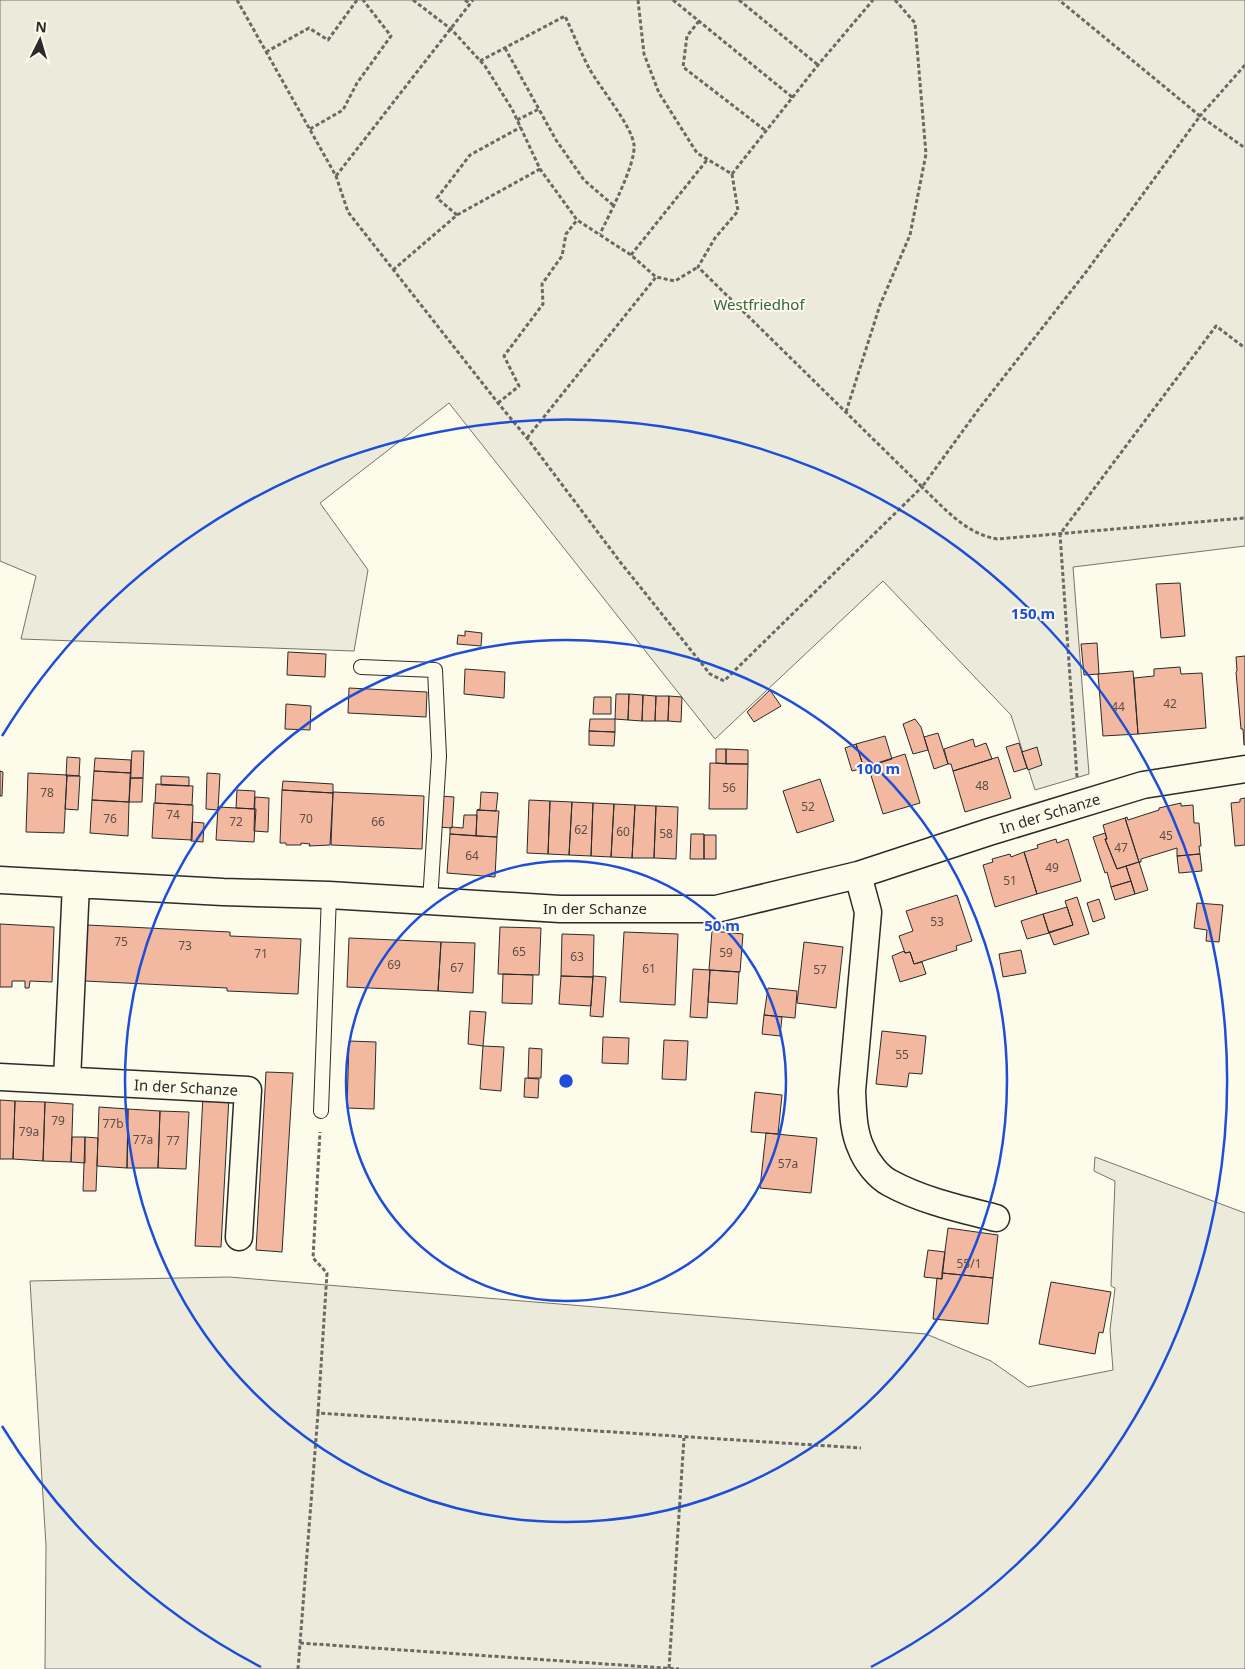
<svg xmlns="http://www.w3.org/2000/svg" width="1245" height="1669" font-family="'Noto Sans',sans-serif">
  <rect width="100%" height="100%" fill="#fdfbea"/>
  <path fill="#ecebdb" stroke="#74746e" d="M 0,0 L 1245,0 L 1245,546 L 1073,567 L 1089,774 L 1035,790 L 1011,715 L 883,581 L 715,739 L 449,403 L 320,503 L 368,570 L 354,651 L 21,639 L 36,576 L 0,561 Z
    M 1095,1157 L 1245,1213 L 1245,1669 L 45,1669 L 46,1546 L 30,1281 L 229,1277 L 926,1334 L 991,1361 L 1028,1387 L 1113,1370 L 1110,1330 L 1115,1288 L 1111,1286 L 1115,1181 L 1094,1171 Z"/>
  <path fill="#f2b8a0" stroke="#2b2b2b" d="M 1180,583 L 1185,636 L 1161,638 L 1156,584 Z
    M 465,631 L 482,633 L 481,646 L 457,644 L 458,635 L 465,636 Z
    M 1097,643 L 1099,674 L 1084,675 L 1081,644 Z
    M 288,652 L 326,654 L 325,677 L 287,675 Z
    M 1245,656 L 1245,745 L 1244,745 L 1243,729 L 1241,729 L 1236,672 L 1237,671 L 1236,657 Z
    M 1180,667 L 1181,674 L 1202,673 L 1206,728 L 1138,734 L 1134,678 L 1154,676 L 1154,669 Z
    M 465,669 L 505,672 L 504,698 L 464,694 Z
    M 1133,671 L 1138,734 L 1103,736 L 1098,674 Z
    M 349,688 L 427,692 L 426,717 L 348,713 Z
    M 770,690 L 781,706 L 754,722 L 747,712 Z
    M 616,694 L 629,694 L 628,720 L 615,719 Z
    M 629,694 L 643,695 L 642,721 L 628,720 Z
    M 643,695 L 656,696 L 655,721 L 642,721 Z
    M 656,696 L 669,696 L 668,721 L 655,721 Z
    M 669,696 L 682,697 L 681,722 L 668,721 Z
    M 594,697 L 611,697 L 611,714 L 593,714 Z
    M 286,704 L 311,706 L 310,730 L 285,729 Z
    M 590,719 L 615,719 L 615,732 L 589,731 Z
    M 915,719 L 921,727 L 928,750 L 913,754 L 903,724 Z
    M 589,731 L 615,732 L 614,746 L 589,745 Z
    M 938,733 L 948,764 L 934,769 L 924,737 Z
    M 885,736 L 892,759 L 864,768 L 856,744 Z
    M 973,739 L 975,747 L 986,743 L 992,759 L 953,771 L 951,764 L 948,764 L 944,749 Z
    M 1019,743 L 1027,768 L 1014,772 L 1006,747 Z
    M 856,744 L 864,768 L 852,771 L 845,748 Z
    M 1037,747 L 1042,765 L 1028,770 L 1022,752 Z
    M 716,749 L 726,749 L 726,764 L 716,763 Z
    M 726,749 L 748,750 L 748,764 L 726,764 Z
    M 132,751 L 144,751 L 143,778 L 130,778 Z
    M 905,754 L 920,803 L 883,814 L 868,766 Z
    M 67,757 L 80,758 L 79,776 L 66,776 Z
    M 998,757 L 1011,798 L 965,812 L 953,771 Z
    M 95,758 L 131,760 L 131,773 L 94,771 Z
    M 710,763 L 748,764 L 747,809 L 709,809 Z
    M 0,771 L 3,772 L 2,796 L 0,796 Z
    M 94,771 L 131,773 L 129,802 L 92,800 Z
    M 28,773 L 67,775 L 64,833 L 26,832 Z
    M 207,773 L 220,774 L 218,810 L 206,809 Z
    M 67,775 L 80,776 L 78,810 L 65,809 Z
    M 161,776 L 189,777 L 189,786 L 161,785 Z
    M 130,778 L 143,778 L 142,802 L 129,802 Z
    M 820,779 L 834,821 L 797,833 L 783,791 Z
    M 283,781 L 333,784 L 333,793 L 282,790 Z
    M 156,784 L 193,786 L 192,805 L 155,803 Z
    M 237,790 L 255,791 L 254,809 L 236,808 Z
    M 282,790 L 333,793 L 330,845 L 309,846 L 310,844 L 301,843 L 301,845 L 286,845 L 286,843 L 280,843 Z
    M 333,792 L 424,796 L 422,849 L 331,845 Z
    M 481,792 L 498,793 L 496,811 L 477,810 L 480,809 Z
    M 440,796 L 454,797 L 452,828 L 438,827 Z
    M 255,797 L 269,798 L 268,832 L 254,831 Z
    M 1245,798 L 1245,845 L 1235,846 L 1231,803 L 1240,802 L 1240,799 Z
    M 92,800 L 129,802 L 128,836 L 90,833 Z
    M 529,800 L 550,801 L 548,854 L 527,853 Z
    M 550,801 L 572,802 L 569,855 L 548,854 Z
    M 572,802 L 593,803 L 591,856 L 569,855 Z
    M 154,803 L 193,805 L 192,840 L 152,838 Z
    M 593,803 L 614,804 L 611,857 L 591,856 Z
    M 1181,803 L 1181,806 L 1193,805 L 1194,823 L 1199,823 L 1201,846 L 1199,846 L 1200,854 L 1177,856 L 1177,848 L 1141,859 L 1141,862 L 1139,862 L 1125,818 L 1127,817 L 1128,820 L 1159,810 L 1159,808 Z
    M 614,804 L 635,805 L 632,858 L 611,857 Z
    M 635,805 L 656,806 L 654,858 L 632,858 Z
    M 656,806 L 678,807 L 676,859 L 654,858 Z
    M 218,807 L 256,809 L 254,842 L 216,840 Z
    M 477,810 L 499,811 L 497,837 L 476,836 Z
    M 464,815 L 477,815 L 476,836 L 450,834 L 450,828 L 452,827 L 463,828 Z
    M 1125,818 L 1139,862 L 1117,869 L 1105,839 L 1107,839 L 1103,825 Z
    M 192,822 L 204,823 L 203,842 L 191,841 Z
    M 1105,833 L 1107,839 L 1105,839 L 1117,869 L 1126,866 L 1131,881 L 1111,887 L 1107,872 L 1105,873 L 1093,837 Z
    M 450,834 L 497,837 L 495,877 L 447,873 Z
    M 691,834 L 704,834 L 704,859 L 690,859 Z
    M 704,835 L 716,835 L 716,859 L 704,859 Z
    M 1056,839 L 1057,843 L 1068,839 L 1081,881 L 1037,894 L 1024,852 L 1038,848 L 1037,845 Z
    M 1024,852 L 1037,894 L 995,907 L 983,865 L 993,862 L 992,859 L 1010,854 L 1011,857 Z
    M 1200,854 L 1202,871 L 1179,873 L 1177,856 Z
    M 1139,862 L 1148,890 L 1135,894 L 1126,866 Z
    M 1131,881 L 1135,894 L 1115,900 L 1111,887 Z
    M 957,895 L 972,941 L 956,946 L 957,950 L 914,964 L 910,952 L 905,953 L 899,936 L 913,931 L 906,911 Z
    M 1077,897 L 1089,934 L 1054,945 L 1049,932 L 1073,925 L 1065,901 Z
    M 1099,899 L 1105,918 L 1093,922 L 1087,903 Z
    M 1197,903 L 1223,905 L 1219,942 L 1206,941 L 1207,930 L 1194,928 Z
    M 1067,907 L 1073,925 L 1049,933 L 1043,914 Z
    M 1043,914 L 1049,933 L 1027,939 L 1021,921 Z
    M 0,924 L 54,927 L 52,982 L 30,981 L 29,988 L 25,988 L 25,981 L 12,981 L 12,987 L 0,987 Z
    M 87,925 L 230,932 L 230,936 L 301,939 L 298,994 L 227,991 L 227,988 L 85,981 Z
    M 500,927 L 541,928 L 539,975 L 498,974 Z
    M 712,931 L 743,934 L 740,972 L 709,970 Z
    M 624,932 L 678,934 L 675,1005 L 620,1002 Z
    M 562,934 L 594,935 L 593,977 L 561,976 Z
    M 349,938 L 441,942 L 438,991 L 347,987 Z
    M 441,942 L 475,943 L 473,993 L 438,991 Z
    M 804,942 L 843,947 L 836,1008 L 797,1003 Z
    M 1021,950 L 1026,973 L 1003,977 L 999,954 Z
    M 904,951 L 905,953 L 910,952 L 914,964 L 922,962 L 926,974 L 900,982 L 892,956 Z
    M 693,969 L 710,970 L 707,1018 L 690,1017 Z
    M 710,970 L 739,972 L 737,1004 L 708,1002 Z
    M 503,974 L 533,975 L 532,1004 L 502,1003 Z
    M 561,976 L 593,977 L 591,1006 L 559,1004 Z
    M 593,976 L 606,977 L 603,1017 L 590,1016 Z
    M 768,988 L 797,991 L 795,1018 L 764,1015 Z
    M 470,1011 L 486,1012 L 483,1046 L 468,1044 Z
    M 764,1015 L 782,1017 L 780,1036 L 762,1034 Z
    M 882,1031 L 926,1036 L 922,1074 L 909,1073 L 907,1087 L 876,1084 Z
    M 603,1037 L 629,1038 L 628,1064 L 602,1063 Z
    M 664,1040 L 688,1041 L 686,1080 L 662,1079 Z
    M 349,1041 L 376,1042 L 374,1109 L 347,1108 Z
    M 483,1046 L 504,1047 L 501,1091 L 480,1089 Z
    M 529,1048 L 542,1049 L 541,1078 L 528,1078 Z
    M 266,1072 L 293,1073 L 282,1252 L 256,1250 Z
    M 525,1078 L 539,1079 L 538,1098 L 524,1097 Z
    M 755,1092 L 782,1095 L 778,1134 L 751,1132 Z
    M 203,1096 L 229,1096 L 221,1247 L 195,1246 Z
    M 0,1100 L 15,1101 L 13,1159 L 0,1159 Z
    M 15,1101 L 45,1102 L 43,1161 L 13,1159 Z
    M 45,1102 L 73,1104 L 71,1162 L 43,1161 Z
    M 99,1107 L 128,1109 L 127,1168 L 97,1166 Z
    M 128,1109 L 160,1111 L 158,1168 L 127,1168 Z
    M 160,1111 L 189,1112 L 186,1169 L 158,1168 Z
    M 766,1133 L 817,1138 L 811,1193 L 760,1188 Z
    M 72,1137 L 85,1137 L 85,1163 L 71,1162 Z
    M 85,1137 L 98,1138 L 96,1191 L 83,1191 Z
    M 948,1228 L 998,1235 L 993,1278 L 942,1273 Z
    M 928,1250 L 945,1252 L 942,1279 L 924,1277 Z
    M 942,1273 L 993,1278 L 988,1324 L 933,1319 L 937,1278 L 942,1279 Z
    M 1051,1282 L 1111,1292 L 1103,1333 L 1099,1332 L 1095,1354 L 1039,1344 Z"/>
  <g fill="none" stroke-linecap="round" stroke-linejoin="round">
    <defs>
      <path id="service" d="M 361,667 L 435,670 L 439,756 L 430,902
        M 321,1111 L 329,895"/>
      <path id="minor" d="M 858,875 L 868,912 L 852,1091 C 853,1110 853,1131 861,1148 C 866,1161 878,1177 890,1183 C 923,1201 961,1209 996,1218
        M 0,880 L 223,892 L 329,895 L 560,909 L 716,909 L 858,875 L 989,832 L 1143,785 L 1245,769
        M 0,1077 L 248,1090 L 239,1237
        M 67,1080 L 76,884"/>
    </defs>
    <use href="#service" stroke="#2b2b2b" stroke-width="16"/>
    <use href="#minor" stroke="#2b2b2b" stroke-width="29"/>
    <path stroke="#6a6964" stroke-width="3" stroke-dasharray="4 2.5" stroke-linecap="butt" d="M 237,0 L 336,176 L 348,212 L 498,403 L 527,438 L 621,563 L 710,674 L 724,681 L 922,487 C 944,508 966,534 997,539 L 1245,518
      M 413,0 L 451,29 L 485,66 L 512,109 L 540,169 L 577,220 L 631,255 L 656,277 L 675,281 L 698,267
      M 465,0 L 470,4
      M 638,0 L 644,54 L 659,93 L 697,153 L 732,174 L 738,211 L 715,238 L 698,267 L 922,487 L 978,410 L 1086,272 L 1200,116 L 1059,0
      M 673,0 L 792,97
      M 739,0 L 818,65
      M 699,21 L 687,36 L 683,67 L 766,131
      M 505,48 L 556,140 L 584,180 L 613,205
      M 266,52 L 309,28 L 328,40 L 357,0
      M 480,61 L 565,16 C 573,33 580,51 589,68 C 600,88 632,126 634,145 C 636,164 609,215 600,234
      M 1245,65 L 1200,116 L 1245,148
      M 517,120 L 539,109
      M 310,129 L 343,110 L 357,83 L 391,36 L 363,0
      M 732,174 L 818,65 L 873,0
      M 336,176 L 473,0
      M 457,215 L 437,198 L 470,155 L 521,127
      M 631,255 L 707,160
      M 393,270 L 457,215 L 540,169
      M 498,403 L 519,386 L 504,356 L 543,304 L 542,284 L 562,256 L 566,234 L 577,220
      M 846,412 L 880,305 L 910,235 L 926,154 L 915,23 L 895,0
      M 527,438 L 656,277
      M 1077,777 L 1060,534 L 1216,326 L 1245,348
      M 318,1413 L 327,1273 L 313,1258 L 320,1132
      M 300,1643 L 679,1669
      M 669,1668 L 684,1438
      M 298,1669 L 318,1413 L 861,1448"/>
    <use href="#service" stroke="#fdfbea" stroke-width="14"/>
    <use href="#minor" stroke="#fdfbea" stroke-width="26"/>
  </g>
  <g fill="none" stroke="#1d4ed8" stroke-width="2.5">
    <circle cx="566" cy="1081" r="220"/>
    <circle cx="566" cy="1081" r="441"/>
    <path d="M261 1667A661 661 0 0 1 2 1426M2 736A661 661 0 1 1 871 1667"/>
  </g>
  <g text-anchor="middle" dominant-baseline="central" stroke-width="4" stroke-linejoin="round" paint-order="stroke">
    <g font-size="12" fill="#5d4e48">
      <text x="1170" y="703">42</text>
      <text x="1118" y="706">44</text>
      <text x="982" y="785">48</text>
      <text x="729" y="787">56</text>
      <text x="47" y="792">78</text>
      <text x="808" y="806">52</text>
      <text x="173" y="814">74</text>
      <text x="110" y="818">76</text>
      <text x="306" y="818">70</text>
      <text x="236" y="821">72</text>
      <text x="378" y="821">66</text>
      <text x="581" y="829">62</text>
      <text x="623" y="831">60</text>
      <text x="666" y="833">58</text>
      <text x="1166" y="835">45</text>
      <text x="1121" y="847">47</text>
      <text x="472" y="855">64</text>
      <text x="1052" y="867">49</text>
      <text x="1010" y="880">51</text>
      <text x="937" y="921">53</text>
      <text x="121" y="941">75</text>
      <text x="185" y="945">73</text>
      <text x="519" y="951">65</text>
      <text x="726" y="952">59</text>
      <text x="261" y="953">71</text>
      <text x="577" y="956">63</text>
      <text x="394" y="964">69</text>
      <text x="457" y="967">67</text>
      <text x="649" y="968">61</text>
      <text x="820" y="969">57</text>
      <text x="902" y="1054">55</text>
      <text x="58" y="1120">79</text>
      <text x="113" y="1123">77b</text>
      <text x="29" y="1131">79a</text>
      <text x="143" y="1139">77a</text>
      <text x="173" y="1140">77</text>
      <text x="788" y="1163">57a</text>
      <text x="969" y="1263">55/1</text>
    </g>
    <g font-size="15" fill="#34623c" stroke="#fdfbea">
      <text x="759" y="304">Westfriedhof</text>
    </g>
    <g font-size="15" fill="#2b2b2b" stroke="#fdfbea">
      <text transform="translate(1050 813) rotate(-17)">In der Schanze</text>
      <text x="595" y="908">In der Schanze</text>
      <text transform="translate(186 1087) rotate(3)">In der Schanze</text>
    </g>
  </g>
  <circle cx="566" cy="1081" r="8" fill="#1d4ed8" stroke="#fdfbea" stroke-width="2.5"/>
  <g font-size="15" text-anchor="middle" font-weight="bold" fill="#1d4ed8" stroke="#fdfbea" stroke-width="4" stroke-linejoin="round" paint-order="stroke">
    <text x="1033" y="619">150 m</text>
    <text x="878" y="774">100 m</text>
    <text x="722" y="931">50 m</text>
  </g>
  <g transform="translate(40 40) rotate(5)" stroke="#fdfbea" stroke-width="4" paint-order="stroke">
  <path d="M0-4L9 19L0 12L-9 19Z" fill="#2b2b2b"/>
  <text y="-8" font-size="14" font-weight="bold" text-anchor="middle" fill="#2b2b2b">N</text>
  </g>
</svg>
